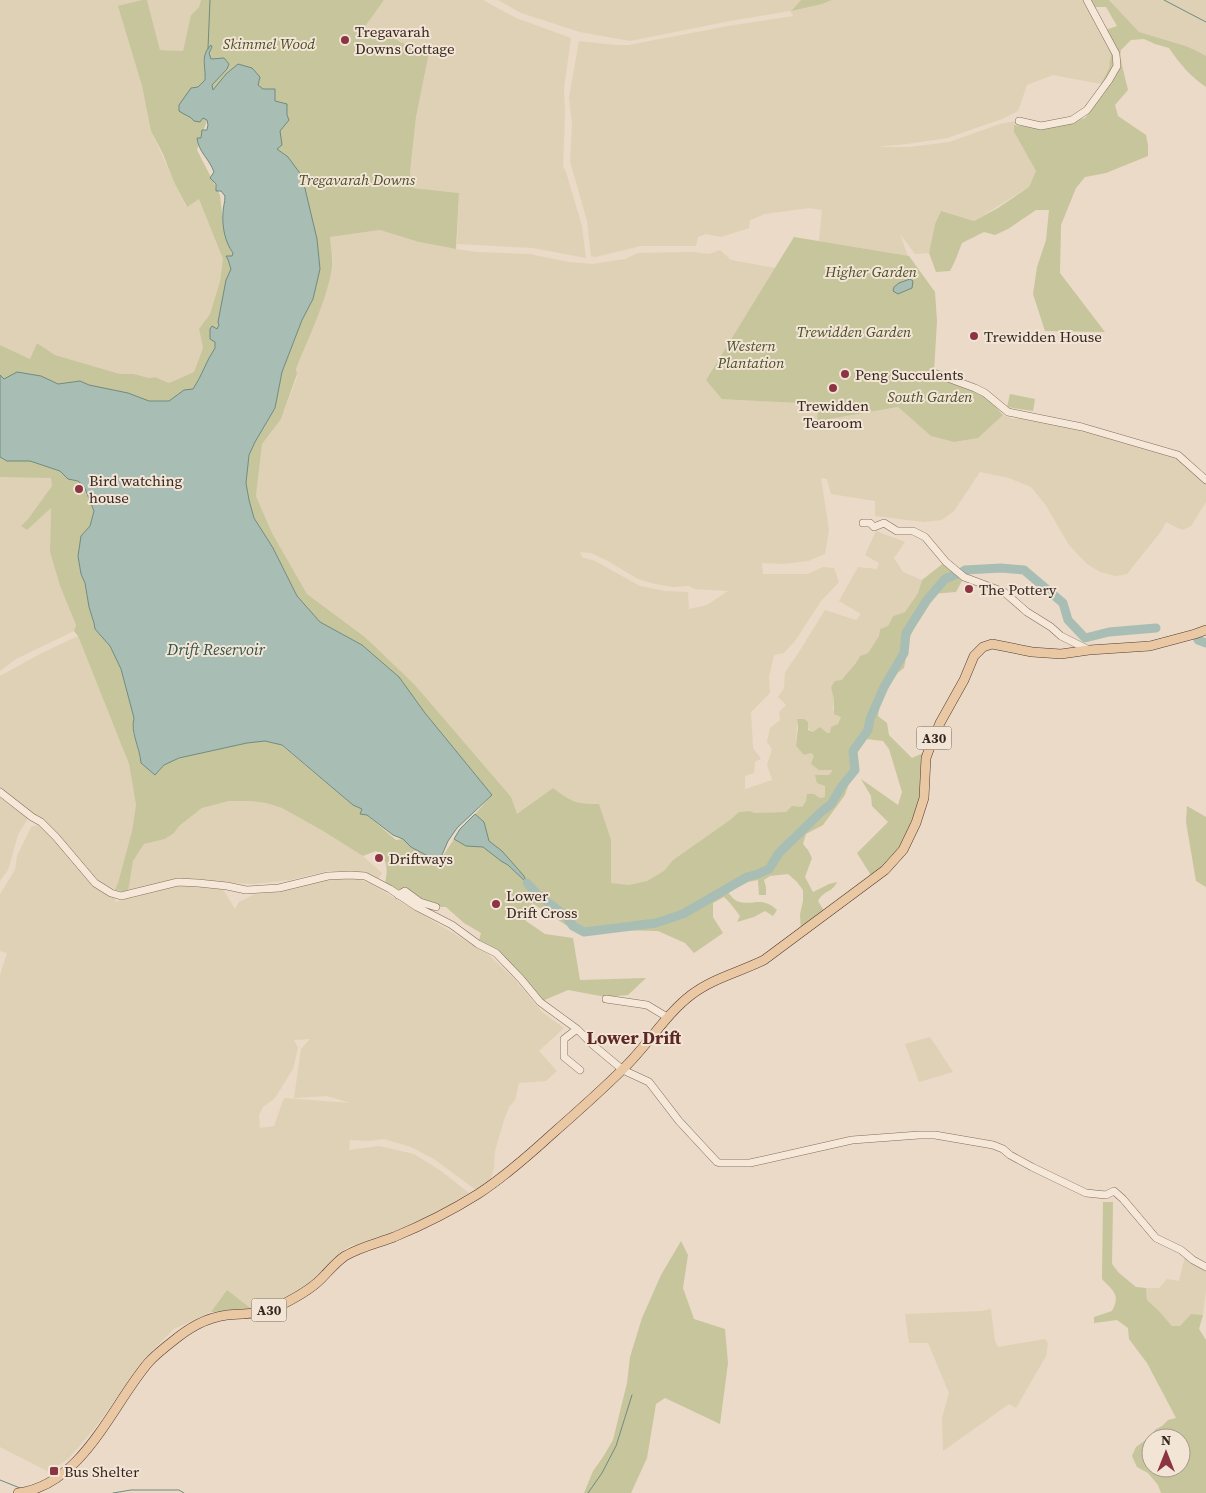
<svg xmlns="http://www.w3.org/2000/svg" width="1206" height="1493" font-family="'Source Serif 4',serif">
  <rect width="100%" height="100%" fill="#eadac7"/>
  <path fill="#dfd1b5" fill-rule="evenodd" d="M 0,0 L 142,0 L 119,7 L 142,86 L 151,131 L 186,207 L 199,198 L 223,259 L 220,281 L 210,314 L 199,329 L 203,348 L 194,372 L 169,383 L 155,377 L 149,378 L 134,374 L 120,374 L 55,355 L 37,343 L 30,359 L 0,345 Z
    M 147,0 L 201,0 L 199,7 L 191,15 L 183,51 L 160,50 Z
    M 384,0 L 483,0 L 516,18 L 571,38 L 564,88 L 565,114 L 563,166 L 566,172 L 582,226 L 586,258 L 533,248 L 457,244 L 459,193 L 413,188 L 410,172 L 416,117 L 429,53 L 400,42 L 391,36 L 360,32 Z
    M 498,0 L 801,0 L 791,10 L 822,4 L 832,0 L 1083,0 L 1111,54 L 1109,68 L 1101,84 L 1053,75 L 1027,85 L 1018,111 L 1002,119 L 947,138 L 907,144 L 875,147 L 910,147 L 949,142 L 1000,124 L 1015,121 L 1014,132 L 1036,171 L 1029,187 L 974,221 L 941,211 L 935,224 L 929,253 L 915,254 L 900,234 L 908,256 L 819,241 L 822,210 L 809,208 L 765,214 L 750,220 L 749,228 L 721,237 L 706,234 L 698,237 L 696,246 L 641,246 L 595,257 L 591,256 L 587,221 L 570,161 L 572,125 L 569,97 L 579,41 L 615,45 L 629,45 L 728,26 L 793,16 L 790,11 L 730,21 L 630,41 L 580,32 L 521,13 Z
    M 1109,0 L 1206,0 L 1206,56 L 1199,52 L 1186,46 L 1139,32 Z
    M 380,230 L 419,242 L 456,249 L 477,252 L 529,254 L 569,262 L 592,264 L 625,259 L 638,253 L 692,252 L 709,254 L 720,250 L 731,260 L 775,268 L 706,380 L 818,404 L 818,420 L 898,407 L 931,436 L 954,442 L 978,438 L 1003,415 L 1013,419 L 1025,418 L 1102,434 L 1177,458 L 1206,484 L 1206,502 L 1191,526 L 1182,530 L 1166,522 L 1162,530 L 1127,574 L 1116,576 L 1100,572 L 1087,564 L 1069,545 L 1045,504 L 1031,487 L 1009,478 L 980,472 L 954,511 L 942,520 L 924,522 L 875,516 L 875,501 L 831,494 L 827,479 L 821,478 L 829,530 L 825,554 L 808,561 L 784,564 L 762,563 L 763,574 L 808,574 L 823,567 L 834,568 L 839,582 L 821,601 L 795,641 L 784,653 L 774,655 L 769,676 L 770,693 L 751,712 L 753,748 L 761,759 L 755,762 L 754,773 L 745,776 L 745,789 L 772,780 L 767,765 L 772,749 L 767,742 L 770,728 L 780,720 L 779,712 L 786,705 L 778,697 L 784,688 L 785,672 L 797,655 L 825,610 L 856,620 L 861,614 L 839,601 L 858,567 L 877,569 L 879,563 L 865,555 L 876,531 L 905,542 L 894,558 L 903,572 L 922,580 L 918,593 L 905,612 L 893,616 L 888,626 L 880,629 L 879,636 L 868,653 L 860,656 L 856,664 L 852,670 L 846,673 L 842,680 L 831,687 L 834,700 L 833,710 L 841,717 L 838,724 L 830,733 L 813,732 L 797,720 L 796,746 L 804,755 L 811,753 L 815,757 L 811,764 L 819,770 L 834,770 L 829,775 L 816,775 L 825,786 L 825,797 L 820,798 L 814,794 L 806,801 L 802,807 L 786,812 L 755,813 L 749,811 L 739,812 L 730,820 L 673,860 L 665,871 L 647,881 L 629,885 L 610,883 L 611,840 L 580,804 L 569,799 L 553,788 L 517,814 L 414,684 L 363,635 L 307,594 L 272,533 L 256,496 L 262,443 L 281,419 L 297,377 L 296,369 L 322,305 L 332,269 L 333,259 L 330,237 ZM 580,552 L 591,553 L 606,560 L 638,579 L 655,584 L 674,587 L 689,586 L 694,589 L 728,591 L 707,605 L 689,609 L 688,592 L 665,591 L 640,586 L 595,561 L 582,557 Z
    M 0,477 L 51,477 L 53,486 L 28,519 L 21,526 L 27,530 L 51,507 L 50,552 L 60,586 L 76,625 L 74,631 L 16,659 L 0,671 Z
    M 78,636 L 129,764 L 136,805 L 132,831 L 118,884 L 115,890 L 98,881 L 81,863 L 59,835 L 0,789 L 0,676 L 40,654 Z
    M 0,797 L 28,818 L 18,835 L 8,870 L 0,881 Z
    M 229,801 L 249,801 L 266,803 L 282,808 L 323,831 L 363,856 L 382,873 L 378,879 L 354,871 L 328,871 L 290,880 L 253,884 L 178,880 L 128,892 L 133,861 L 144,844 L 165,839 L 174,833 L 179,826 L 202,808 Z
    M 40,824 L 105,892 L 115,898 L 115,902 L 175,886 L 199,884 L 222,888 L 235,909 L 239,902 L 255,894 L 273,892 L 336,877 L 358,879 L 371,884 L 488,954 L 516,981 L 542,1012 L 564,1028 L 539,1051 L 557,1071 L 546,1081 L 519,1083 L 515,1100 L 509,1107 L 504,1120 L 495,1151 L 494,1168 L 490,1181 L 476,1190 L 434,1159 L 411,1147 L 384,1139 L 368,1141 L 350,1140 L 349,1150 L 379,1146 L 414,1154 L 441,1171 L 469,1193 L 452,1205 L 370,1243 L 353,1245 L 346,1248 L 317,1279 L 271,1305 L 253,1310 L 227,1290 L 211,1312 L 174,1329 L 144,1359 L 95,1428 L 69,1458 L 49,1472 L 0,1447 L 0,975 L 7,953 L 0,951 L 0,894 L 15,870 L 17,856 L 31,827 ZM 310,1039 L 301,1049 L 294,1098 L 327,1096 L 350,1103 L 284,1098 L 274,1126 L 260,1128 L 259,1115 L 263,1107 L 275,1098 L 293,1069 L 298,1048 L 294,1040 Z
    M 930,1037 L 953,1072 L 919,1082 L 905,1044 Z
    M 1185,1256 L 1206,1269 L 1206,1290 L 1203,1315 L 1191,1314 L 1180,1326 L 1172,1326 L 1159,1311 L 1147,1300 L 1146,1288 L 1159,1288 L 1167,1279 L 1179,1281 Z
    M 991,1309 L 995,1341 L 998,1347 L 1045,1339 L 1048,1343 L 1046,1356 L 1016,1408 L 1009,1404 L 943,1451 L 942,1418 L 949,1393 L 928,1343 L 909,1343 L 905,1314 L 982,1311 Z"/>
  <path fill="#c7c59c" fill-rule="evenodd" d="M 142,0 L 147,0 L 160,50 L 183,51 L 191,15 L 199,7 L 201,0 L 384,0 L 361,32 L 391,36 L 400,42 L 429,53 L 416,117 L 410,172 L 413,188 L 459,193 L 456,249 L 419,242 L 380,230 L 330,237 C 331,247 333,258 332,268 C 326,303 309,336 296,369 L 297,374 L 281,419 L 262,444 L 256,496 L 272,533 L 307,594 L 365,637 L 414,684 L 511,797 L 517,814 L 553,788 C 573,802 574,804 599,804 L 611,840 L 611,883 L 629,885 L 647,881 L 664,871 L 673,860 L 730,820 L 739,812 L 749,811 L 755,813 L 786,812 L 792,806 L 802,807 L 806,801 L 807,794 L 814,794 L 820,798 L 825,797 L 825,786 L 817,783 L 815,775 L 829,775 L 833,770 L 819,770 L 811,764 L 814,756 L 811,753 L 804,755 L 796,746 L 798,728 L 797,719 L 804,719 L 808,722 L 808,730 L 813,732 L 820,727 L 827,733 L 830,733 L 831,727 L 838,724 L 841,717 L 834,714 L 834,700 L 831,687 L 835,681 L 842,680 C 848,670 855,667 860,656 L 868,653 L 879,636 L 880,629 L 888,626 L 893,616 L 905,612 L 918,593 L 922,580 L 945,562 L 964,577 L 956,592 L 930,594 L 910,637 L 904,668 C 887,679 881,697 878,716 L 887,723 L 889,735 L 912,758 L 923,753 L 921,797 L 913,824 L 901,848 L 885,866 L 872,877 L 857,853 L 888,822 L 872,806 L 871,796 L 861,779 L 898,805 L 902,792 L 889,749 L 883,741 L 866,739 L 856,754 L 856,771 L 849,783 L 845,795 L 823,825 L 806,834 L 803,844 L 808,850 L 812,858 L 805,877 L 813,892 L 829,884 L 837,882 C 832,893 824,890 818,901 L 826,914 L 801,933 L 800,914 L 803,901 L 803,890 L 797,882 L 788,874 L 770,876 L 764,880 L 766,887 L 766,895 L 759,895 L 758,880 L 748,882 L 728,892 C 730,895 733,899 737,901 C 753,907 761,895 777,910 L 773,916 L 765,911 L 754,917 L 737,922 L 740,916 L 730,903 L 724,897 L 713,903 L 713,917 L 723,933 L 694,953 L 685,943 L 658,931 L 572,929 L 532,903 L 526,918 L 526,921 L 545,934 L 573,938 L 580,980 L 646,978 L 628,995 L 606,997 L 568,990 L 540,1002 L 496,953 L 478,944 L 481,933 L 464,923 L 446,907 L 436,907 L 402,889 L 395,890 L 385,883 C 388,870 388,858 376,851 L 363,856 L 323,831 L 282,808 L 266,803 L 249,801 L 229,801 L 202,808 L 179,826 L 174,833 L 165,839 L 144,844 L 133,861 L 128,892 L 115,890 L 118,883 L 132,831 L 136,805 L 129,764 L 78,636 L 74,631 L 76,625 L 60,586 L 50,552 L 51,508 L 27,530 L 21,526 L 28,519 L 52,486 L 51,478 L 0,477 L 0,455 L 30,461 L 60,471 L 68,479 L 78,481 L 84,486 L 94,511 L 90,526 L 81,536 L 78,556 L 81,574 L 85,583 L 89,607 L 94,623 L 95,629 L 110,646 L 121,669 L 134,718 C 129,732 140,748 141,763 L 155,775 L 164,765 L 179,758 L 247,743 L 265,741 L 281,745 L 353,805 L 363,809 L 360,814 L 367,815 L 396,840 L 403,839 L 411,847 L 439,862 L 454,839 L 466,846 L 483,847 L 501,861 L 508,865 L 523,878 L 502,851 L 489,841 L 484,822 L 475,814 L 492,795 L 425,713 L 399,677 L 362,645 L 320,622 L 297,596 L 273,548 L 254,518 L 249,500 L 246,483 L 249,455 L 255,442 L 275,408 L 282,372 L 302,320 L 313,299 L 316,238 L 302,176 L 207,120 L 197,150 L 220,195 L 224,231 L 234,257 L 226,304 L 205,384 L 169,401 L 149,401 L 0,378 L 0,345 L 30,359 L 37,343 L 55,355 L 120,374 L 134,374 L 149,378 L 155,377 L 169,383 L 194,372 L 203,348 L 199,329 L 210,314 L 220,281 L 223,259 L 199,199 L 187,207 L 174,182 L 163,154 L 151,131 L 142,86 L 118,6 Z
    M 801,0 L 832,0 L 822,4 L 791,11 Z
    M 1091,0 L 1109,0 L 1139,32 L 1186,46 L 1199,52 L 1206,56 L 1206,87 C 1191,77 1179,63 1169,48 L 1155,44 L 1144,39 L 1131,40 L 1121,50 L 1120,57 L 1128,90 L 1115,105 L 1118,116 L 1146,135 L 1148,145 L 1148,156 L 1106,173 L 1085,177 L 1076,188 L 1061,225 L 1060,273 L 1105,332 L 1045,331 L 1033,294 L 1037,267 L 1046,240 L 1049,210 L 1036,210 L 1008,229 L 995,235 L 984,232 L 962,243 L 955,261 L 950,271 L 936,272 L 929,253 L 935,224 L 941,211 L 974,221 L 998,208 L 1029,187 L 1036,171 L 1014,132 L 1014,125 L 1045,129 L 1085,118 L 1106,91 L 1101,84 L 1109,68 L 1111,54 L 1100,32 L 1117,26 L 1106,7 L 1095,7 Z
    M 794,237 L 909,256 L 935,292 L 937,321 L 934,372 L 982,392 L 1003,415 L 978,438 L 954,442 L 931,436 L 898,407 L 817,421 L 818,404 L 722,399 L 706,380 Z
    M 1010,394 L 1035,399 L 1033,411 L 1007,407 Z
    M 1187,806 L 1206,817 L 1206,887 L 1196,881 L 1186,822 Z
    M 1103,1202 L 1113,1202 L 1112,1264 L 1119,1273 L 1136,1287 L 1146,1288 L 1147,1300 L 1159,1311 L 1172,1326 L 1180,1326 L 1191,1314 L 1203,1315 L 1199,1329 L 1206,1340 L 1206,1493 L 1161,1493 L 1158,1485 L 1148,1473 L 1137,1467 L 1132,1456 L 1136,1447 L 1147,1439 L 1156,1429 L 1162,1426 L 1168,1420 L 1176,1418 L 1147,1363 L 1129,1339 L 1128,1328 L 1117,1320 L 1094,1323 L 1094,1317 L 1112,1311 C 1121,1294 1113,1291 1102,1279 ZM 1151,1438 L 1181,1438 L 1181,1468 L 1151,1468 Z
    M 681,1241 L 688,1255 L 683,1288 L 694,1319 L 725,1329 L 728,1363 L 720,1424 L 665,1398 L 656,1404 L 647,1458 L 631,1493 L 584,1493 L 593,1471 L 603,1457 L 613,1440 L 627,1383 L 630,1357 L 642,1318 L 661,1275 Z
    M 227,1290 L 253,1310 L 211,1312 Z"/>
  <path fill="#a8beb4" stroke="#6f8b80" d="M 211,45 L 212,47 L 209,53 L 211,59 L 224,58 L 229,64 L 227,69 L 212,85 L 213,90 L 226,74 L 238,64 L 252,68 L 260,77 L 258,85 L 263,89 L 275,89 L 275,101 L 287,104 L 287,115 L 289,120 L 280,131 L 282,145 L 277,149 L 288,157 L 302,176 L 317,239 L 320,269 L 313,299 L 302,320 L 282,372 L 275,408 L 255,442 L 249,455 L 246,483 L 249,500 L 254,518 L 273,548 L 297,596 L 320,622 L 362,645 L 399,677 L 425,713 L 492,795 L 457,828 L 448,841 L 439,862 L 411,847 L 403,839 L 393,835 L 367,815 L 360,814 L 362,809 L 353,805 L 282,745 L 265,741 L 247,743 L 179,758 L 164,765 L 155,775 L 141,763 C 140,748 130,732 134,718 L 121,669 L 110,646 L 95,629 L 94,623 L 89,607 L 85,583 L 81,574 L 78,556 L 81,536 L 90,526 L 94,511 L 84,486 L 78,481 L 68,479 L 60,471 L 30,461 L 7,461 L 0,457 L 0,375 L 4,379 L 17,372 L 41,376 L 58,384 L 80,381 L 89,385 L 128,393 L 149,401 L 169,401 L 184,390 L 193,389 C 202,376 206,361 215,348 L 215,342 L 210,339 L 210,329 L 212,326 L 217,329 L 219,325 L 218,322 L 226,280 L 231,269 C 229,264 229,260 226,256 L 232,256 L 233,253 C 225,242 222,227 223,213 C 223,208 225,202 225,196 L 221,191 L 216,191 L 216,184 L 210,178 L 214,172 C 209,158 199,153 197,138 L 201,138 L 202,130 L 207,130 L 208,125 L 207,120 L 203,118 L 200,122 L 194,121 C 191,116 184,115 179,111 L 179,105 L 191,88 L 198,87 L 205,80 C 206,66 200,56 211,45 Z
    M 910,279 L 913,281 L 912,288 L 898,294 L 893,291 L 894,287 L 899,283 Z
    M 475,814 L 484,822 L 489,841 L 502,851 L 524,876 L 527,883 L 508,865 L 501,861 L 483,847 L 466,846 L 454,839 L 460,829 Z"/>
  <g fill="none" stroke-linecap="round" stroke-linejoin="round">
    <path stroke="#6f8b80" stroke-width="1" d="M 1164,0 L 1206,22
      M 208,49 L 210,0
      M 0,1480 L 20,1488
      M 113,1493 L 131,1490 L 179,1490 L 184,1493
      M 588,1493 L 602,1473 L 616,1446 L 632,1395"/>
    <path stroke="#a8beb4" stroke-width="9" d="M 962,572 L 965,570 L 1001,568 L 1024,570 L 1063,603 L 1068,620 L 1085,638 L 1109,632 L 1156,628
      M 1198,640 L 1206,643
      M 527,883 L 538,895 L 565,915 L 573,926 L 584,932 L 656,923 L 683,914 L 747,877 L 758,874 L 769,869 L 779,853 L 820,813 L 831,804 L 842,786 L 855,770 L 853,751 L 868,730 L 870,719 L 884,687 L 904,653 L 906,633 L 927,600 L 945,579 L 957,574"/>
    <defs>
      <path id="minor" d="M 1019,121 L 1041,126 L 1072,120 L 1087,110 L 1109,80 L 1117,66 L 1116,54 L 1087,0
        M 934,373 L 975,388 L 985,393 L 1008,412 L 1082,427 L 1178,455 L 1206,480
        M 863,523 L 870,523 L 874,527 L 884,523 L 897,531 L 913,531 L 925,537 L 946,562 L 964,577 L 1004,592 L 1027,612 L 1051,627 L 1061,636 L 1089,650
        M 0,792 L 32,817 L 41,822 L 56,837 L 95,883 L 111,893 L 121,896 L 178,882 L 198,883 L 227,886 L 246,890 L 279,888 L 328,876 L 350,875 L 365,876 L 390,889 L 417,907 L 452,925 L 478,944 L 496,953 L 521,979 L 540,1002 L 577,1029 L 593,1045 L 623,1070 L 649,1082 L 679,1121 L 717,1162 L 720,1163 L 750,1163 L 852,1140 L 919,1135 L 935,1135 L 993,1145 L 1003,1149 L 1010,1155 L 1032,1167 L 1086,1193 L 1106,1195 L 1114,1191 L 1123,1199 L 1156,1238 L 1181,1250 L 1193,1260 L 1206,1267
        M 398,895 L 405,891 L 420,902 L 436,907
        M 606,999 L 647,1005 L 667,1017
        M 577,1029 L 564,1039 L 564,1057 L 580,1070"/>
      <path id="major" d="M 18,1493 C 82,1485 111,1407 148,1363 C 155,1355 164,1348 173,1341 C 189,1328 205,1318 227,1315 C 243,1313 258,1315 273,1309 C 290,1301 309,1291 321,1279 C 329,1271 336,1262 345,1256 C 360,1247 378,1243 394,1237 C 423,1225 451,1211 478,1194 C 504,1177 528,1156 551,1135 C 576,1113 601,1091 624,1068 C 648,1045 665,1015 691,995 C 713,978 740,972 764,960 L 885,870 L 903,850 L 916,823 L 924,798 L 926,758 L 931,744 L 940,723 L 964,680 L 974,656 L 983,647 L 992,644 L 1032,652 L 1061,654 L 1089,650 L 1150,646 L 1195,634 L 1206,630"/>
    </defs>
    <use href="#minor" stroke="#846c5e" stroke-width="8"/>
    <use href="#major" stroke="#523b32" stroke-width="10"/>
    <use href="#minor" stroke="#f5e8d9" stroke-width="7"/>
    <use href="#major" stroke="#e9c8a3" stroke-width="9"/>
  </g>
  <g fill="#8d3443" stroke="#f2e5d6" stroke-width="2">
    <circle cx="345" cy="40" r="5"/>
    <circle cx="974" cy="336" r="5"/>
    <circle cx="845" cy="374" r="5"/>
    <circle cx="833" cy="388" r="5"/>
    <circle cx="79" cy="489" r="5"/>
    <circle cx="969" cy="589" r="5"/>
    <circle cx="379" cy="858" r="5"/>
    <circle cx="496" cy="904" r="5"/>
    <rect x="49" y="1466" width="10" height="10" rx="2.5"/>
  </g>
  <g text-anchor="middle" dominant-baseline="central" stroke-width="4" stroke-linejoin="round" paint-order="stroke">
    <g fill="#f2e5d6" stroke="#6e6057" stroke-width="1">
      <rect x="916.5" y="726.5" width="35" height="23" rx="4"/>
      <rect x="251.5" y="1298.5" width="35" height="23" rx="4"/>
    </g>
    <g font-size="14" font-weight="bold" fill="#352720">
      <text x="934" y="738">A30</text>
      <text x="269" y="1310">A30</text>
    </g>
    <g font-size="15" fill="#352720" stroke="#f2e5d6" text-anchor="start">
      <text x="355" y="31">Tregavarah<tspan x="355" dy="17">Downs Cottage</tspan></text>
      <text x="984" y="336">Trewidden House</text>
      <text x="855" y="374">Peng Succulents</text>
      <text x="833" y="405" text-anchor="middle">Trewidden<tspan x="833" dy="17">Tearoom</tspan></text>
      <text x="89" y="480">Bird watching<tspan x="89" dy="17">house</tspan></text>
      <text x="979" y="589">The Pottery</text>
      <text x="389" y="858">Driftways</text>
      <text x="506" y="895">Lower<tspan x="506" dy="17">Drift Cross</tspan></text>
      <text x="64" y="1471">Bus Shelter</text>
    </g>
    <g font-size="15" font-style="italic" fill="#4c5029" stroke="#f2e5d6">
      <text x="269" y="43">Skimmel Wood</text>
      <text x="357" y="179">Tregavarah Downs</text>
      <text x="871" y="271">Higher Garden</text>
      <text x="854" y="331">Trewidden Garden</text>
      <text x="751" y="345">Western<tspan x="751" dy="17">Plantation</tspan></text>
      <text x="930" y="396">South Garden</text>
    </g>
    <g font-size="16" font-style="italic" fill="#31544c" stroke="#f2e5d6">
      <text x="216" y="649">Drift Reservoir</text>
    </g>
    <g font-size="18" font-weight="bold" fill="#5e2724" stroke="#f2e5d6">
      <text x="634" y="1037">Lower Drift</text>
    </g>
  </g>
  <g transform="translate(1166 1453)"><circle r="24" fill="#f2e5d6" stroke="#a6998d"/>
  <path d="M0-4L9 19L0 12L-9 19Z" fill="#8d3443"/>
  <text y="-8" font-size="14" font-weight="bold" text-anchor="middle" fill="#352720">N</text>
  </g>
</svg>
